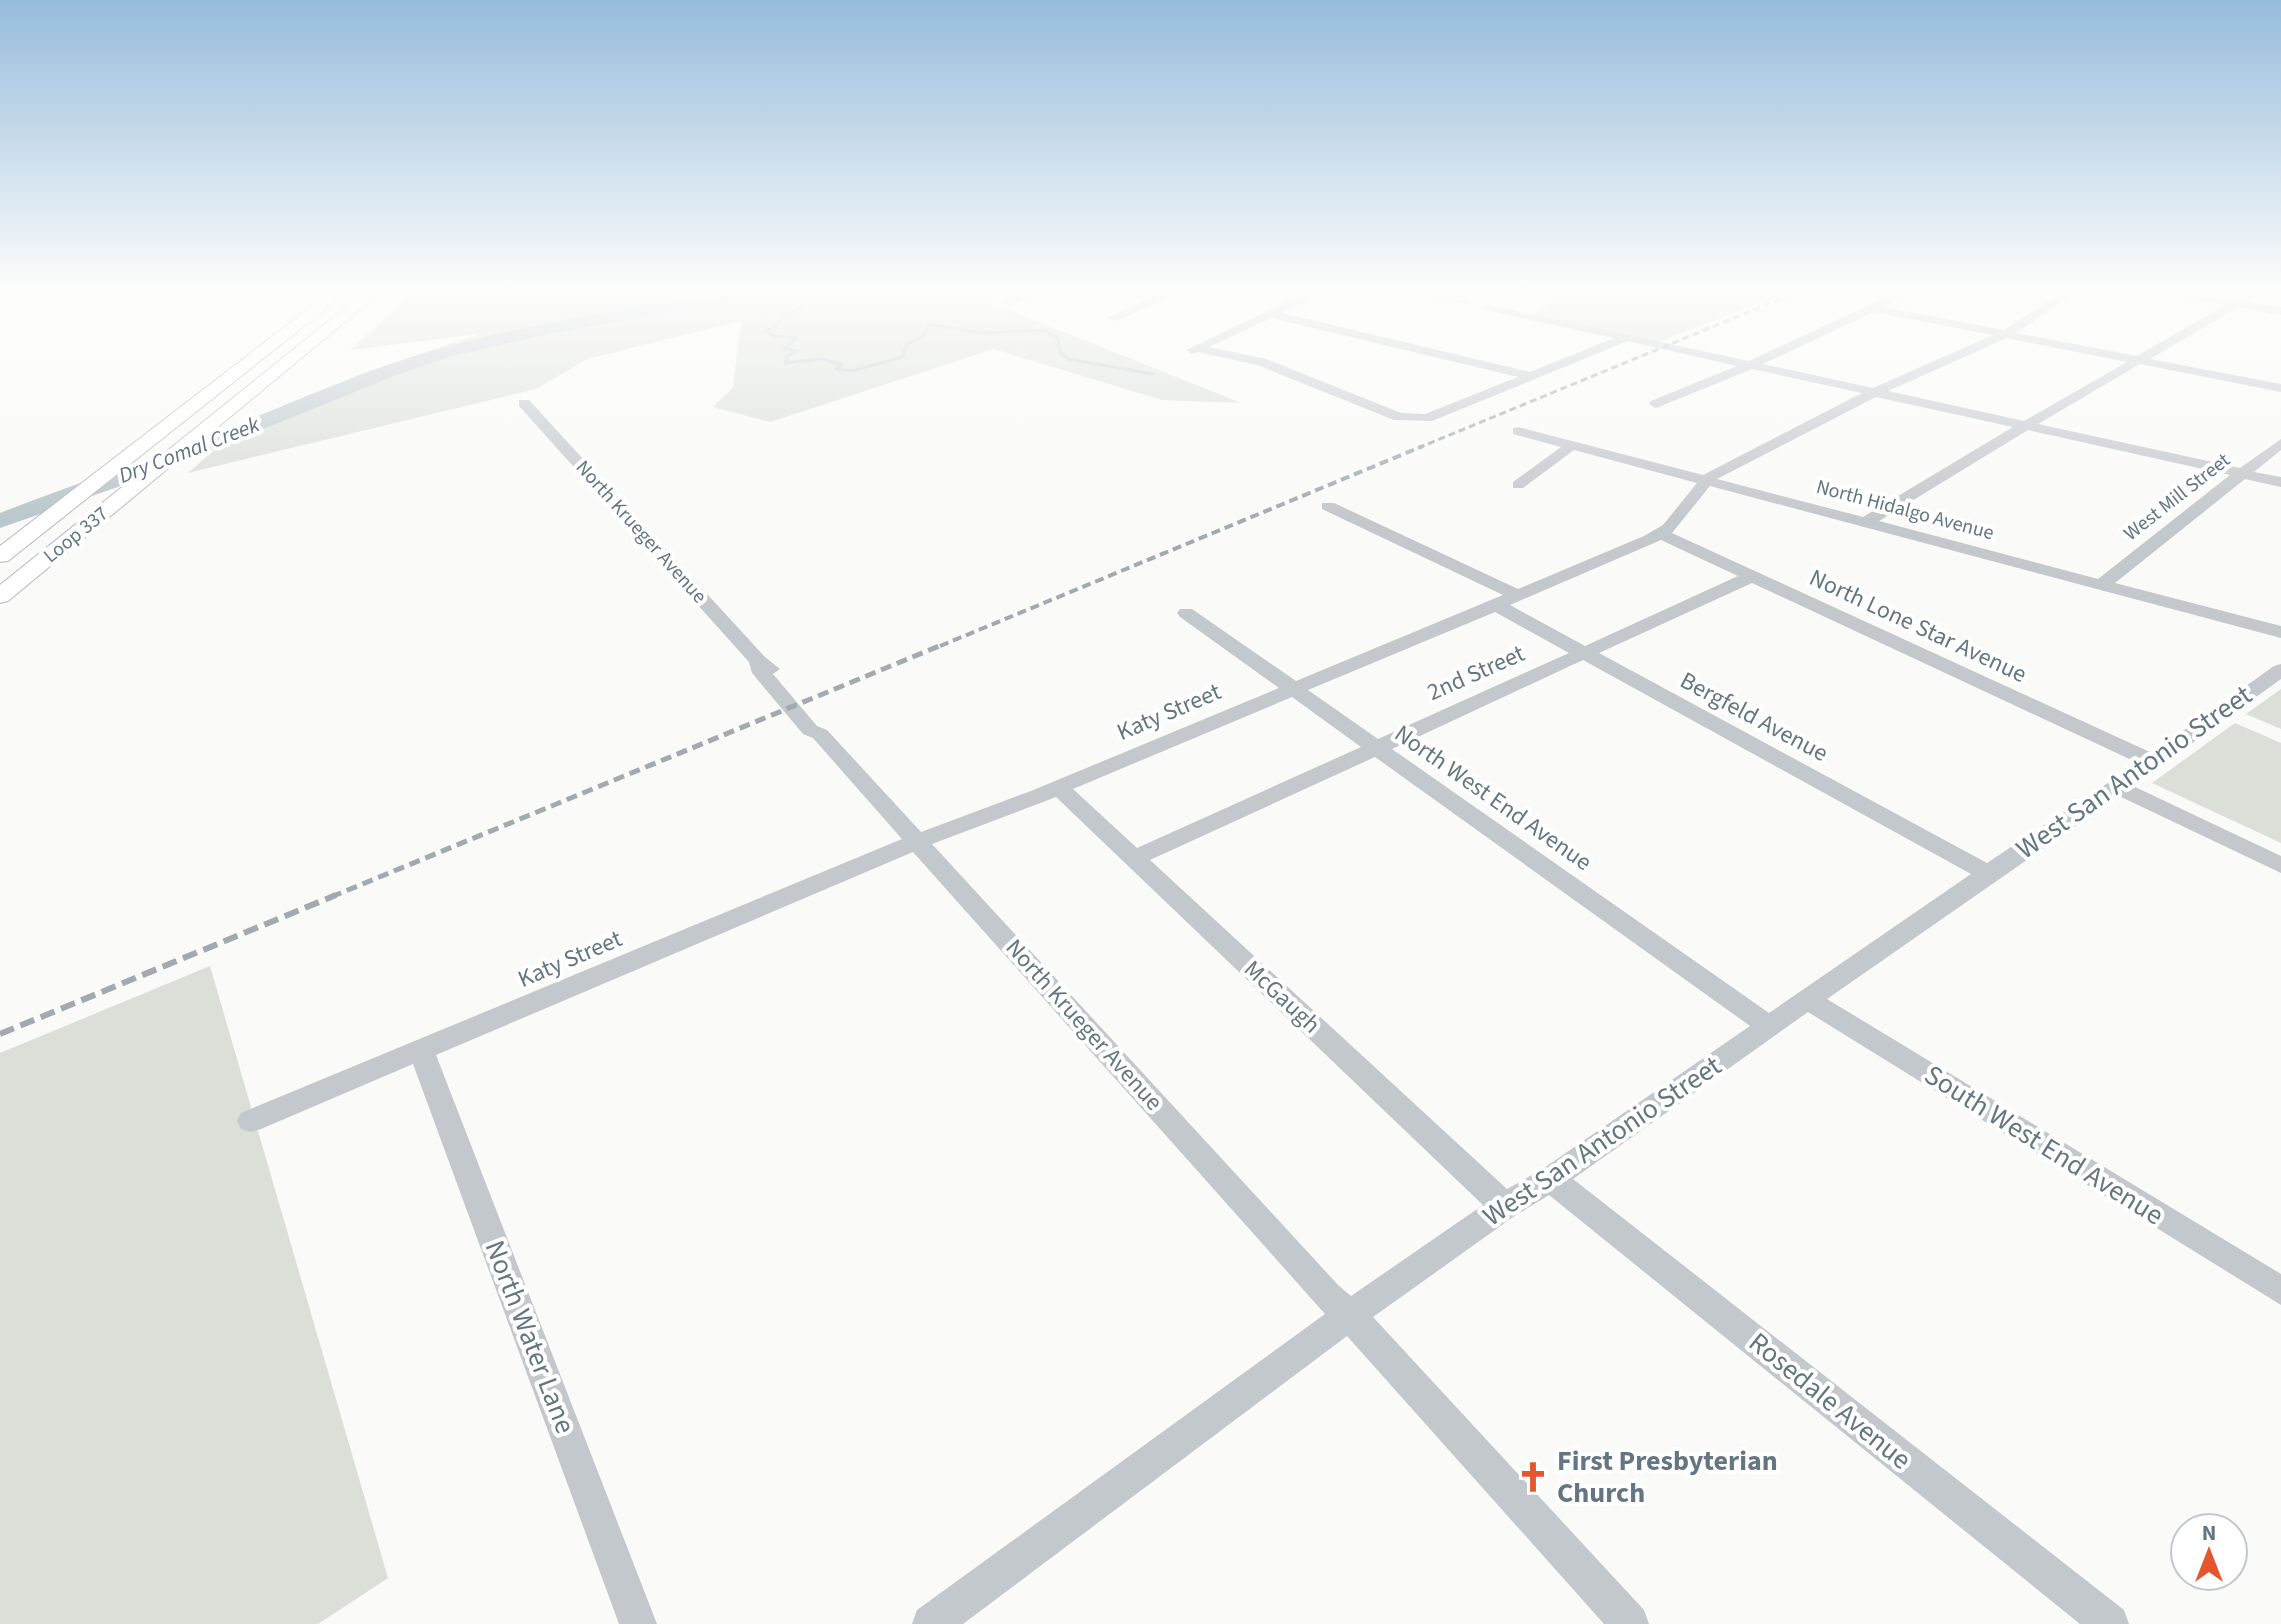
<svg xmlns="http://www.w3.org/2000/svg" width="2281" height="1624" font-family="'Source Sans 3',sans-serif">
  <rect width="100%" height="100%" fill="#fafaf8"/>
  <path fill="#dadfd7" d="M 415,292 L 964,292 L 1241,403 L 1162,400 L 994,349 L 770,422 L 713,407 L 733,388 L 741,321 L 587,359 L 536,389 L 188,473 L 240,428 L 361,374 L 480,334 L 350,350 Z
    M 1571,292 L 1786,292 L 1659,342 L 1534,315 Z
    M 2281,689 L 2281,729 L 2246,714 Z
    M 2235,723 L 2281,743 L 2281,843 L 2152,783 Z
    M 210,966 L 388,1578 L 318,1624 L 0,1624 L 0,1053 Z"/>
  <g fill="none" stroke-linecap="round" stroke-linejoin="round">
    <path stroke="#bbc7cb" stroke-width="3" d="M 798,292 L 794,298 L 803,302 L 800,307 L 767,331 L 773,336 L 797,338 L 784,349 L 797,351 L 787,356 L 785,363 L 821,359 L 842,364 L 836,369 L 851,371 L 903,357 L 906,345 L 923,336 L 928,326 L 935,325 L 982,333 L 1043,330 L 1058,338 L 1060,352 L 1068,359 L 1153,374
      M 1418,292 L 1465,303"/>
    <path fill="#bbc7cb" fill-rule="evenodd" d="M 722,292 L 759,292 L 751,297 L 544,335 L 452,356 L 394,376 L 135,481 L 0,528 L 0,513 C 72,485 144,461 216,433 C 290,404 365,369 442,348 C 534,323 629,309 722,292 Z"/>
    <defs>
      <path id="major" d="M 330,292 L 347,292 L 8,561 L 0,562 L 0,546 Z
        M 365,292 L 381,292 L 8,601 L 0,603 L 0,585 Z"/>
    </defs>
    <use href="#major" stroke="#b5babe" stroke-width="2"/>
    <path fill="#c3c8cc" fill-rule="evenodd" d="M 1025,292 L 1042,292 L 1011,305 L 1001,303 Z
      M 1163,292 L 1180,292 L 1117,321 L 1107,318 Z
      M 1308,292 L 1324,292 L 1282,313 L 1530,372 L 1614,338 L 1485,310 L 1485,304 L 1749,361 L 1897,292 L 1913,292 L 1884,307 L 2004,330 L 2062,292 L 2076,292 L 2016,333 L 2137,356 L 2225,305 L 2160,292 C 2184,292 2208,300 2231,299 C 2241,299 2249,292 2262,292 L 2247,302 L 2281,307 L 2281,315 L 2238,307 L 2150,359 L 2281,384 L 2281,392 L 2140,364 L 2038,424 L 2240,468 L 2281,439 L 2281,450 L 2254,472 L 2281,477 L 2281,487 L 2245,479 L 2115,583 L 2281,626 L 2281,638 L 1710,486 L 1672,533 L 2152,753 L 2274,666 L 2281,664 L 2281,679 L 2133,786 L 2281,856 L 2281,873 L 2119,796 L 1827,999 L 2281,1274 L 2281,1305 L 1808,1012 L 1573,1179 L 2124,1610 L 2129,1624 L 2080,1624 L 1549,1195 L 1516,1215 L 1373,1317 L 1644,1610 L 1649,1624 L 1604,1624 L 1347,1336 L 963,1624 L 912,1624 L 917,1610 L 1325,1314 L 913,852 L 436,1055 L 657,1624 L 619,1624 L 413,1064 L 261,1129 L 251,1132 L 241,1129 L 237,1121 L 241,1113 L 902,839 L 813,738 L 803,734 L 752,673 L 749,662 L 519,406 L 519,400 L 529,400 L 765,657 L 780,669 L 773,674 L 817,726 L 827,730 L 921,832 L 1031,791 L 1279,688 L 1180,617 L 1177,613 L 1180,609 L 1192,609 L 1296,681 L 1503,595 L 1322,509 L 1322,503 L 1334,503 L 1518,589 L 1644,536 L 1663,525 L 1697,483 L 1574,450 L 1523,488 L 1513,488 L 1513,482 L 1561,447 L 1513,434 L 1513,428 L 1518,427 L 1703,475 L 1862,393 L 1752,369 L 1656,408 L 1649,404 L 1651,401 L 1737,366 L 1628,341 L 1432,421 L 1394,420 L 1257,365 L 1198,352 L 1192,354 L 1186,350 ZM 1874,312 L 1993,335 L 1873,388 L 1763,364 ZM 1271,318 L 1518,377 L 1425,414 L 1401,413 L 1266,359 L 1209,347 ZM 2007,338 L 2127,362 L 2024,421 L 1888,391 ZM 1876,397 L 2013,427 L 1863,517 L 1717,479 ZM 2028,430 L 2230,475 L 2098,579 L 1879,521 ZM 1661,540 L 1738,576 L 1585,646 L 1510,605 ZM 1752,583 L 2138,763 L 1987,863 L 1599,653 ZM 1495,612 L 1569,653 L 1378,739 L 1308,690 ZM 1583,660 L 1971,874 L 1769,1013 L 1392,749 ZM 1292,697 L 1361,747 L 1137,848 L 1073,789 ZM 1375,757 L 1750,1026 L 1541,1170 L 1507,1189 L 1150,860 ZM 1056,797 L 1483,1205 L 1351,1296 L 1339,1286 L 932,844 Z"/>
    <use href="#major" fill="#fff" fill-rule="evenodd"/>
    <path stroke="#a2aab0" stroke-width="3" stroke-dasharray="7 4" stroke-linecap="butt" d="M 1418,448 L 1797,292"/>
    <path stroke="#a2aab0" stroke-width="4" stroke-dasharray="9 5" stroke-linecap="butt" d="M 940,646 L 1423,446"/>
    <path stroke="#a2aab0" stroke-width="5" stroke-dasharray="11 6" stroke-linecap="butt" d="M 331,897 L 944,644"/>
    <path stroke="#a2aab0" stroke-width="6" stroke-dasharray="15 7" stroke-linecap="butt" d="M 0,1034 L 336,895"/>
  </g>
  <linearGradient id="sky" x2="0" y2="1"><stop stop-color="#96bcdc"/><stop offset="0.56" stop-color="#fdfdfc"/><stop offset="1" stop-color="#fdfdfc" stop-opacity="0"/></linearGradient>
  <rect width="2281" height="520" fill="url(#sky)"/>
  <defs>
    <symbol id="church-bare" viewBox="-9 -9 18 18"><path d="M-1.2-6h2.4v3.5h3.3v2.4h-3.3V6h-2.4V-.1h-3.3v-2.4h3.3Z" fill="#e4572e" stroke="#fff" stroke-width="2.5" paint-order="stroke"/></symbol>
  </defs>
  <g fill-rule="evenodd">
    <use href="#church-bare" x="1511" y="1455" width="44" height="44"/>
  </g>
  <g text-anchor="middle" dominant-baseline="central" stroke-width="8" stroke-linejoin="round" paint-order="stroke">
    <g font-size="20" fill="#657683" stroke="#fff">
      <text transform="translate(2177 497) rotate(-38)">West Mill Street</text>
      <text transform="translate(1905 510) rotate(15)">North Hidalgo Avenue</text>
      <text transform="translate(641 532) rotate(48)">North Krueger Avenue</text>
      <text transform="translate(76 535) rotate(-39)">Loop 337</text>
    </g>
    <g font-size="22" font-style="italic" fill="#60757c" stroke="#fff">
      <text transform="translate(189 450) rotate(-21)">Dry Comal Creek</text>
    </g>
    <g font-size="24" fill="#657683" stroke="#fff">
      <text transform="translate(1918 626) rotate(25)">North Lone Star Avenue</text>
      <text transform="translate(1476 673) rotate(-24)">2nd Street</text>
      <text transform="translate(1169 712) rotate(-23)">Katy Street</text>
      <text transform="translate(1754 717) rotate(28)">Bergfeld Avenue</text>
      <text transform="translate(1493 798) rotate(35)">North West End Avenue</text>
      <text transform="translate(570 959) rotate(-23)">Katy Street</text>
      <text transform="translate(1282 997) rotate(43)">McGaugh</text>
      <text transform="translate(1084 1025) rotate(48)">North Krueger Avenue</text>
    </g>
    <g font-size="28" fill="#657683" stroke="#fff">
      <text transform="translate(2134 772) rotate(-35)">West San Antonio Street</text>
      <text transform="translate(1602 1141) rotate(-34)">West San Antonio Street</text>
      <text transform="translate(2044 1145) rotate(32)">South West End Avenue</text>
      <text transform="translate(530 1337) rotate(69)">North Water Lane</text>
      <text transform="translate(1830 1401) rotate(39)">Rosedale Avenue</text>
    </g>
    <g font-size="28" font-weight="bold" fill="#657683" stroke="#fff" text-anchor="start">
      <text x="1557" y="1461">First Presbyterian<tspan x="1557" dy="32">Church</tspan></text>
    </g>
  </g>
  <g transform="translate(2209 1552)"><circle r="38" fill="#ffffff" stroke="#c1c8cd" stroke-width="2"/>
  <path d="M0-6L14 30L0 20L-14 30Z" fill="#e4572e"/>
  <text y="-12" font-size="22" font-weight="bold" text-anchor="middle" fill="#657683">N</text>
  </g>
</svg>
